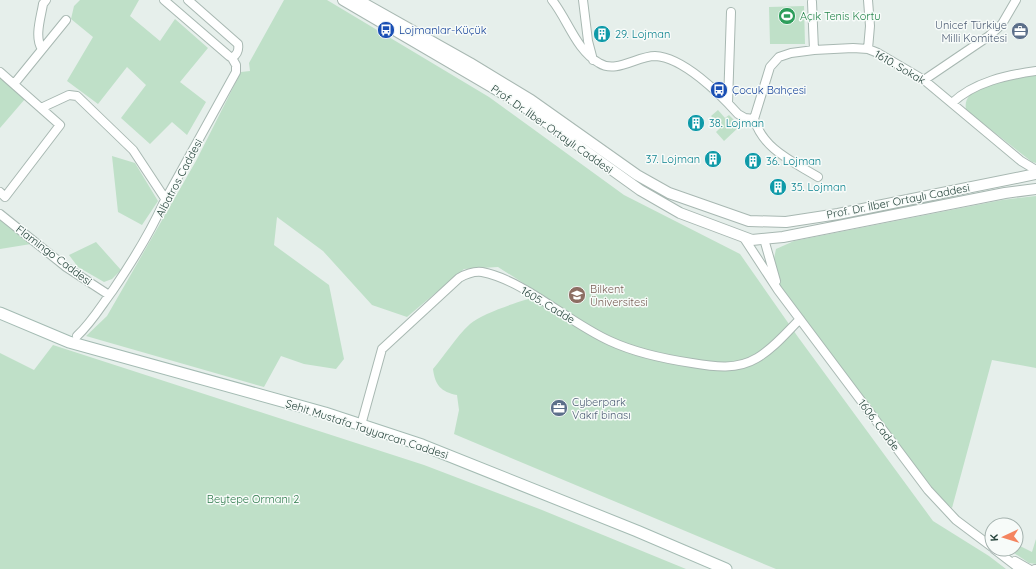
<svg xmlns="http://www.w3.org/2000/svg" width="1036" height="569" font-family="Quicksand,sans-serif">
  <rect width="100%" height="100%" fill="#e6efeb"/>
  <path fill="#bfe0c8" d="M 80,0 L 139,0 L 130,16 L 160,41 L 175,19 L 208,48 L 180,82 L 206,102 L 187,135 L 172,122 L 150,144 L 121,118 L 146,85 L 127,67 L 98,104 L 67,81 L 93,37 L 71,19 L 74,6 Z
    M 284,0 L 327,0 L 489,97 L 624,195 L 740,254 L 798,337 L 933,521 L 989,556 L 1006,569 L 776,569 L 454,434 L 459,410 L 457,395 C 441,392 435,385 433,369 C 446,354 455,338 470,324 C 484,312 524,300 542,295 L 498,267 L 464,269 L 407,317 L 372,305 L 323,251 L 277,217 L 274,245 L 329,285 L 344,359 L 336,369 L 304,364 L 281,356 L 264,387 L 86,336 L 107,316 L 196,161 L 241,72 L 250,71 L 249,63 Z
    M 804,6 L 805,44 L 770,44 L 769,7 Z
    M 1036,75 L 1036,163 L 1032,162 L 966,110 C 965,104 966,99 970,95 C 981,84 1021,78 1036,75 Z
    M 0,77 L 25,99 L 0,128 Z
    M 718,110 L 725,118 L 729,115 L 740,126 L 724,141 L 716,132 L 721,127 L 711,116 Z
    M 112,156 L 135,163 L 158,201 L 142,225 L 118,212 Z
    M 1036,196 L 1036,368 L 992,360 L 952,508 L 942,500 L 926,480 L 781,289 L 773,263 L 776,249 L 794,241 L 1002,200 Z
    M 0,218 L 31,244 L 0,249 Z
    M 96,242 L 121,270 L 112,279 L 104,282 L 78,267 L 69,255 Z
    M 53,345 L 424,465 L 542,510 L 686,569 L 0,569 L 0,353 L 34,370 Z
    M 1036,539 L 1036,564 L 1029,563 L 1008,549 L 1016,549 L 1016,544 L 1032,552 Z"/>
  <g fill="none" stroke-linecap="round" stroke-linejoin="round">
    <defs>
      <path id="minor" d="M 164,0 L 229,56 L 232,58 C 238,54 239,50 238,44 L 188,0
        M 552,0 C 568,20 576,50 599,63 C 616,74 637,56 655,56 C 683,57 720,94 738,114 L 745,118 L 754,119
        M 583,0 L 588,41 L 593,60
        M 812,2 L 814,50
        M 42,49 C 34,37 41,17 43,4 L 46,0
        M 868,49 L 870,26 L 868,0
        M 0,72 L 60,125 L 5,197 L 0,192
        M 924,80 L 989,36 L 1002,24 L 1016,0
        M 14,84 L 66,20
        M 728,103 L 731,12
        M 952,103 C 974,82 1007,75 1036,71
        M 41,108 L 69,95 L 77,96 L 133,150 L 166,200
        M 754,119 L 770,67 L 779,57 L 791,53 L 814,50 L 853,48 L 868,49 L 878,53 L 924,80 L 1021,161 L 1036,170
        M 754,119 C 764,150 792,161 818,177
        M 0,214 L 66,267 L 109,295
        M 744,238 L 778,290 L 928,490 L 956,520 L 992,547
        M 764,239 L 776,281
        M 77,336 C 92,322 101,306 113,290 C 132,262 149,235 163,204 L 236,72 L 236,65 L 232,58
        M 361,425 L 382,349 L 459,278 C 466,274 474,271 482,272 C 524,280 569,323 610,341 C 636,353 665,359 692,363 C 715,367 737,370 757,358 C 773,349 787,332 800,319
        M 994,549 L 1020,569
        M 1015,561 L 1029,569
        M 1035,569 L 1036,569"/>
      <path id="tertiary" d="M 343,0 L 519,103 L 640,190 L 680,213 L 752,240 L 783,237 L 1005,193 L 1036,189
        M 358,0 L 470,63 L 531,100 L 637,175 L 669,193 L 749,221 L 786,222 L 838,214 L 1036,174"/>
      <path id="secondary" d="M 0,313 L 69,342 L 325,413 L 422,445 L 637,531 L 726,569"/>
    </defs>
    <use href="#minor" stroke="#a8b8b2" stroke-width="10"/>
    <use href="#tertiary" stroke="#a8b8b2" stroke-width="12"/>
    <use href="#secondary" stroke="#a4bbb3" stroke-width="13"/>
    <use href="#minor" stroke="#fff" stroke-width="8"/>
    <use href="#tertiary" stroke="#fff" stroke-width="10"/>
    <use href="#secondary" stroke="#fff" stroke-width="11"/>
  </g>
  <defs>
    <symbol id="stadium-disc" viewBox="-11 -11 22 22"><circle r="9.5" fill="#2e9e5b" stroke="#f7fbf9"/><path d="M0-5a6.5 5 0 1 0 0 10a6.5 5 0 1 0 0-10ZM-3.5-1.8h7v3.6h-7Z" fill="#fff"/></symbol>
    <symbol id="bus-disc" viewBox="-11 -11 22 22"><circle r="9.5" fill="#1a4fb4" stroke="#f7fbf9"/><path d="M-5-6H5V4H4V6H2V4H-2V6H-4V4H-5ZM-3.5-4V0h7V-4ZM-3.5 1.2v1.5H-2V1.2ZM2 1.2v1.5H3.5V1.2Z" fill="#fff"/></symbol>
    <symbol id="office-disc" viewBox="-11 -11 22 22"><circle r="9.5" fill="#5c6f8a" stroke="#f7fbf9"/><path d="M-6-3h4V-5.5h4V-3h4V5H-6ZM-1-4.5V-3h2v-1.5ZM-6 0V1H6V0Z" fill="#fff"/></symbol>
    <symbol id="building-disc" viewBox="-11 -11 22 22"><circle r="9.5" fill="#0f9aa8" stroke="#f7fbf9"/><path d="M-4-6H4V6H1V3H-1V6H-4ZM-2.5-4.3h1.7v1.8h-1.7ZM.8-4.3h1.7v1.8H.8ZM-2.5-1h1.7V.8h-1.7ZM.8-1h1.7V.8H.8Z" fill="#fff"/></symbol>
    <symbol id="university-disc" viewBox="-11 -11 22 22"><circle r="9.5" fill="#8d6e63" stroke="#f7fbf9"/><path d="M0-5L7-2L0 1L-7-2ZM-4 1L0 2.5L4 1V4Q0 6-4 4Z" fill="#fff"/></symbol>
  </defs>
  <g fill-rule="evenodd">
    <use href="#stadium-disc" x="777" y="6" width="20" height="20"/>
    <use href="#bus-disc" x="376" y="20" width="20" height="20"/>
    <use href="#office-disc" x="1010" y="21" width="20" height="20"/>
    <use href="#building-disc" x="592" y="24" width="20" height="20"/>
    <use href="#bus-disc" x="709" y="80" width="20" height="20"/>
    <use href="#building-disc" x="686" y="113" width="20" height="20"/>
    <use href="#building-disc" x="703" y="149" width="20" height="20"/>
    <use href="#building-disc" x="743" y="151" width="20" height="20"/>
    <use href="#building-disc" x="768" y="177" width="20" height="20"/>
    <use href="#university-disc" x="567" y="285" width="20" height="20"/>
    <use href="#office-disc" x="549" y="398" width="20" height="20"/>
  </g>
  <g text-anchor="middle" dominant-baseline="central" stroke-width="3" stroke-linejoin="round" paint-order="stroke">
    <g font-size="11" fill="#27864d" stroke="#f7fbf9" text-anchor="start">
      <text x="800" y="16">Açık Tenis Kortu</text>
    </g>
    <g font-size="11" fill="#4e5e75" stroke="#f7fbf9" text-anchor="end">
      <text x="1007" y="25">Unicef Türkiye<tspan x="1007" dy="13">Milli Komitesi</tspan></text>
      <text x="572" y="402" text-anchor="start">Cyberpark<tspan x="572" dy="13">Vakıf binası</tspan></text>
    </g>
    <g font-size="11" fill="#164399" stroke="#f7fbf9" text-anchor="start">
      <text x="399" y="30">Lojmanlar-Küçük</text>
      <text x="732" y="90">Çocuk Bahçesi</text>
    </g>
    <g font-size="11" fill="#0d838f" stroke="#f7fbf9" text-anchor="start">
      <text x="615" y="34">29. Lojman</text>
      <text x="709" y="123">38. Lojman</text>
      <text x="700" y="159" text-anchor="end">37. Lojman</text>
      <text x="766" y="161">36. Lojman</text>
      <text x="791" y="187">35. Lojman</text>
    </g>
    <g font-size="11" fill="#24423a" stroke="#f7fbf9">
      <text transform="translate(900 67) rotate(30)">1610. Sokak</text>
      <text transform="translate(552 129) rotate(35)">Prof. Dr. İlber Ortaylı Caddesi</text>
      <text transform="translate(179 178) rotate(-62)">Albatros Caddesi</text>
      <text transform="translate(898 201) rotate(-11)">Prof. Dr. İlber Ortaylı Caddesi</text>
      <text transform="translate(54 255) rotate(37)">Flamingo Caddesi</text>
      <text transform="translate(548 305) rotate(31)">1605. Cadde</text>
      <text transform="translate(879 425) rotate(53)">1606. Cadde</text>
      <text transform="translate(367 429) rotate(18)">Şehit Mustafa Tayyarcan Caddesi</text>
    </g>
    <g font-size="11" fill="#785e54" stroke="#f7fbf9" text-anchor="start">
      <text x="590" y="289">Bilkent<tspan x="590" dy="13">Üniversitesi</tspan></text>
    </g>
    <g font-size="11" fill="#2d7a4b" stroke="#f7fbf9">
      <text x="253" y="499">Beytepe Ormanı 2</text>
    </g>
  </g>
  <g transform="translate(1004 537) rotate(266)"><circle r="19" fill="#f7fbf9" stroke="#a3b1ad"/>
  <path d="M0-3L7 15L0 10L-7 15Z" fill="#f4845f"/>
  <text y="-6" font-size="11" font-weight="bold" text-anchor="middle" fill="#24423a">K</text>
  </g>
</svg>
